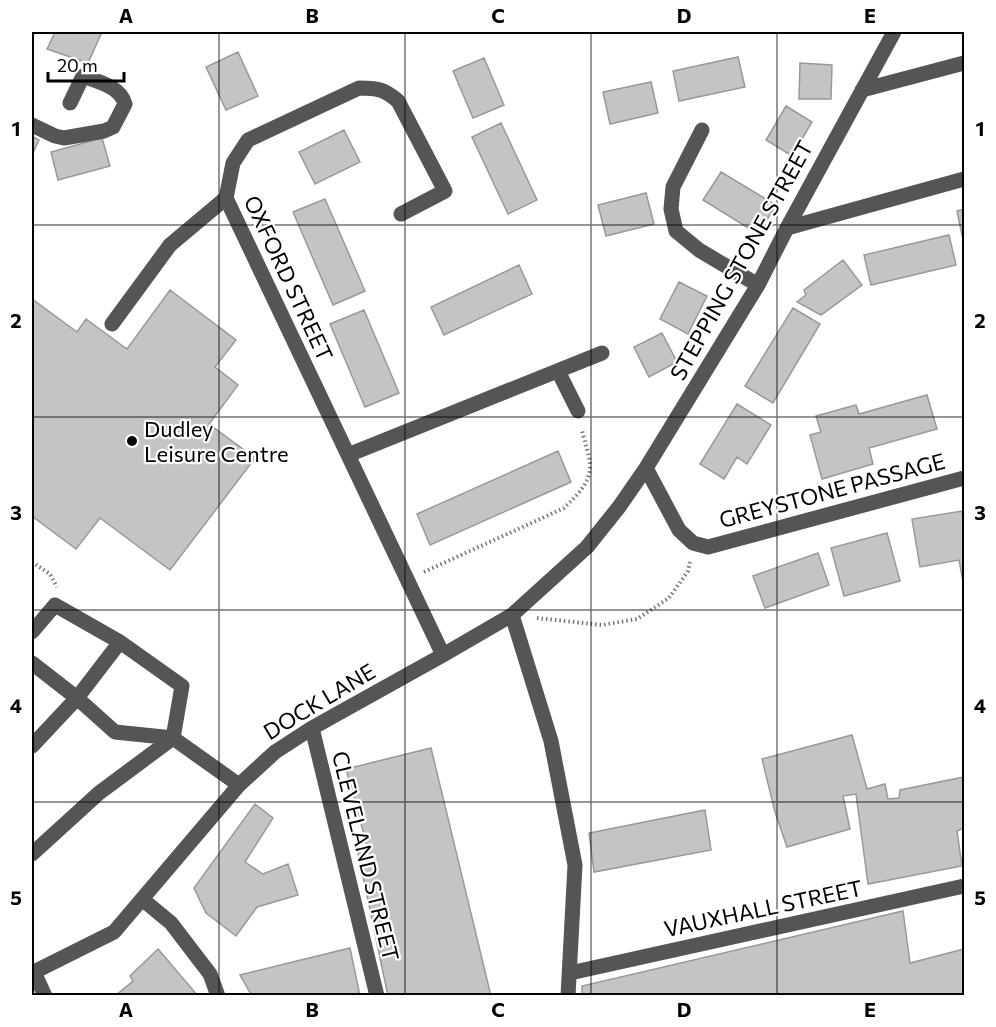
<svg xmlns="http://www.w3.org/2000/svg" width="996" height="1027" font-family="Commissioner,sans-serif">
  <rect width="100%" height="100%" fill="#fff"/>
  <path fill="#c4c4c4" stroke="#999" stroke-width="1.5" d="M 55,32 L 102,32 L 88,63 L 47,49 Z
    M 238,52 L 258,96 L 226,110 L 206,67 Z
    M 738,57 L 745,87 L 679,101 L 673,71 Z
    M 484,58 L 504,105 L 473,118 L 453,71 Z
    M 800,63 L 832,65 L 831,99 L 799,99 Z
    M 651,82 L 658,113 L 610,124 L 603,92 Z
    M 786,106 L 812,122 L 792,156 L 766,140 Z
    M 501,123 L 537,200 L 508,214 L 472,137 Z
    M 344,130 L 360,162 L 315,184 L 299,152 Z
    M 32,136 L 39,140 L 32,155 Z
    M 102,138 L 110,166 L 58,180 L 51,152 Z
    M 721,172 L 776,205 L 758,234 L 703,200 Z
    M 646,193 L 654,224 L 606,236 L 598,205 Z
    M 325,199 L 365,291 L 333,305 L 293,212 Z
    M 964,209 L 964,239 L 963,240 L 957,211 Z
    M 949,235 L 956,265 L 871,285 L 864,255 Z
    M 843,260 L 862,285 L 821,315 L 797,302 L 806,295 L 804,290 Z
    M 519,265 L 532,294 L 444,335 L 431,307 Z
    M 679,282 L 707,296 L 688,334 L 660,319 Z
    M 170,290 L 236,340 L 215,367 L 238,385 L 209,424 L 255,458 L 170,570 L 100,518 L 76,549 L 32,516 L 32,299 L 77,332 L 86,319 L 127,349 Z
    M 793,308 L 820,324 L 773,403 L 745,386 Z
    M 364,310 L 399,393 L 365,407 L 330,324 Z
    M 662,333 L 677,362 L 649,377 L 634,347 Z
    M 927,395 L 937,429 L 869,448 L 873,464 L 822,479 L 810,435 L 821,432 L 816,416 L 856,405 L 859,414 Z
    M 737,404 L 771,425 L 747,464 L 737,457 L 724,479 L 700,464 Z
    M 558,451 L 571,482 L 430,545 L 417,514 Z
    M 962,511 L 964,526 L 964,582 L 963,582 L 959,560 L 920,567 L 912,519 Z
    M 887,533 L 900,581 L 844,596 L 831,548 Z
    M 818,553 L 829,585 L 765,608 L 753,576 Z
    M 852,735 L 867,789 L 885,784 L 888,799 L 899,798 L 900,790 L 964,777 L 964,828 L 957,831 L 962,866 L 868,884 L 856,794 L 843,796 L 850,829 L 787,847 L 775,812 L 762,759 Z
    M 431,748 L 491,996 L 388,996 L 358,853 L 369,853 L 346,769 Z
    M 255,804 L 273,818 L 245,862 L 263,874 L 288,864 L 298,895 L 257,907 L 236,936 L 206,913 L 194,888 Z
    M 705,810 L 711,850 L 594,872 L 589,833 Z
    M 903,911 L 910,963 L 964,949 L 964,996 L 582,996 L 582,986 Z
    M 350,948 L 360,996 L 252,996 L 240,975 Z
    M 158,949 L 198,996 L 115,996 L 133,981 L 130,976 Z"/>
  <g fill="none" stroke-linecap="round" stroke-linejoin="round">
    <path stroke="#777" stroke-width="4" stroke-dasharray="1.5 3" stroke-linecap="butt" d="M 32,562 L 50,574 L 57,587
      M 424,572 L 564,508 C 575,497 589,485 590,468 C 591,459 584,440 582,430
      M 537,618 L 602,625 L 637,619 L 669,598 L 688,571 L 690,562"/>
    <path stroke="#555" stroke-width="15" d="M 862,90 L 964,63
      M 32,125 L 55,136 L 64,138 L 104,131 L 113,127 L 125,104 C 120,86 98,82 83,76 L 70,103
      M 702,130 L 673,187 L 671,209 L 676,231 L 699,250 L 758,285
      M 401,214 L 445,191 L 398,101 C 384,89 377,88 359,88 L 248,140 L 233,163 L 226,198 L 443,655
      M 787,228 L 964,179
      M 112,324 L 170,245 L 226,198
      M 558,371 L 578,411
      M 348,455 L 602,353
      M 646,468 L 679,530 L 693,543 L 708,547 L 964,478
      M 512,615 L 551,741 L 575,865 L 568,996
      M 32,632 L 55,605 L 120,642 L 182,686 L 173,738 L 99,793 L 32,854
      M 32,663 L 77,698 L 115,732 L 173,738
      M 312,728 L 377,996
      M 173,738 L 239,785
      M 32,746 L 77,698 L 120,642
      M 142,899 L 171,923 L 210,974 L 218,996
      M 34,972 L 45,996
      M 32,973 L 114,932 L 239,785 L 275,752 L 312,728 L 443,655 L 512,615 L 587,547 L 619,507 L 646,468 L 758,285 L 787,228 L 894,32
      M 570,973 L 964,886"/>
  </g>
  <path fill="none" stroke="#000" stroke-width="1.5" stroke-opacity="0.55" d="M 219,32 L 219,996M 405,32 L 405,996M 591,32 L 591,996M 777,32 L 777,996M 32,225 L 964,225M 32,417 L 964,417M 32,610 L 964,610M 32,802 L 964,802"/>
  <circle fill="#000" stroke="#fff" stroke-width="2" cx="132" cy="441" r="6"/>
  <g text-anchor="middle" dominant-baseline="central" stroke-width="4.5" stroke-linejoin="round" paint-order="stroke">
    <g font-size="22" fill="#000" stroke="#fff">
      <text transform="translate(741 260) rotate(-61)">STEPPING STONE STREET</text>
      <text transform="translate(289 278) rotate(65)">OXFORD STREET</text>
      <text transform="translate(832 490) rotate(-15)">GREYSTONE PASSAGE</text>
      <text transform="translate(319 701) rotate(-31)">DOCK LANE</text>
      <text transform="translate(366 856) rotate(76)">CLEVELAND STREET</text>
      <text transform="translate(763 908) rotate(-12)">VAUXHALL STREET</text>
    </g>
    <g font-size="22" fill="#000" stroke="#fff" text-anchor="start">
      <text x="144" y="428">Dudley<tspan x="144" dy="25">Leisure Centre</tspan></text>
    </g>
  </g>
  <rect width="996" height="1027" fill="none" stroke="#ffffff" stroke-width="66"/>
  <path d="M48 72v9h76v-9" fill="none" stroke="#000000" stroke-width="3"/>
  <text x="57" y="72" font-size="18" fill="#000000" stroke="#ffffff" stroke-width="4.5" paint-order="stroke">20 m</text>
  <rect x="33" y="33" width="930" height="961" fill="none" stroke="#000" stroke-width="2"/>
  <g font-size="20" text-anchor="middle" font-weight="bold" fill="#000">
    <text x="126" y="23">A</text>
    <text x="312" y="23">B</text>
    <text x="498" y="23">C</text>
    <text x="684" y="23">D</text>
    <text x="870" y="23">E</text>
    <text x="16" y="136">1</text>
    <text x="980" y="136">1</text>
    <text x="16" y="328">2</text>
    <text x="980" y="328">2</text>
    <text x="16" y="520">3</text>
    <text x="980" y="520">3</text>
    <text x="16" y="713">4</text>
    <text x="980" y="713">4</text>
    <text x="16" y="905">5</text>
    <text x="980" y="905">5</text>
    <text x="126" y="1017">A</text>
    <text x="312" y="1017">B</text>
    <text x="498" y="1017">C</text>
    <text x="684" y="1017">D</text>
    <text x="870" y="1017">E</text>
  </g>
</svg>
